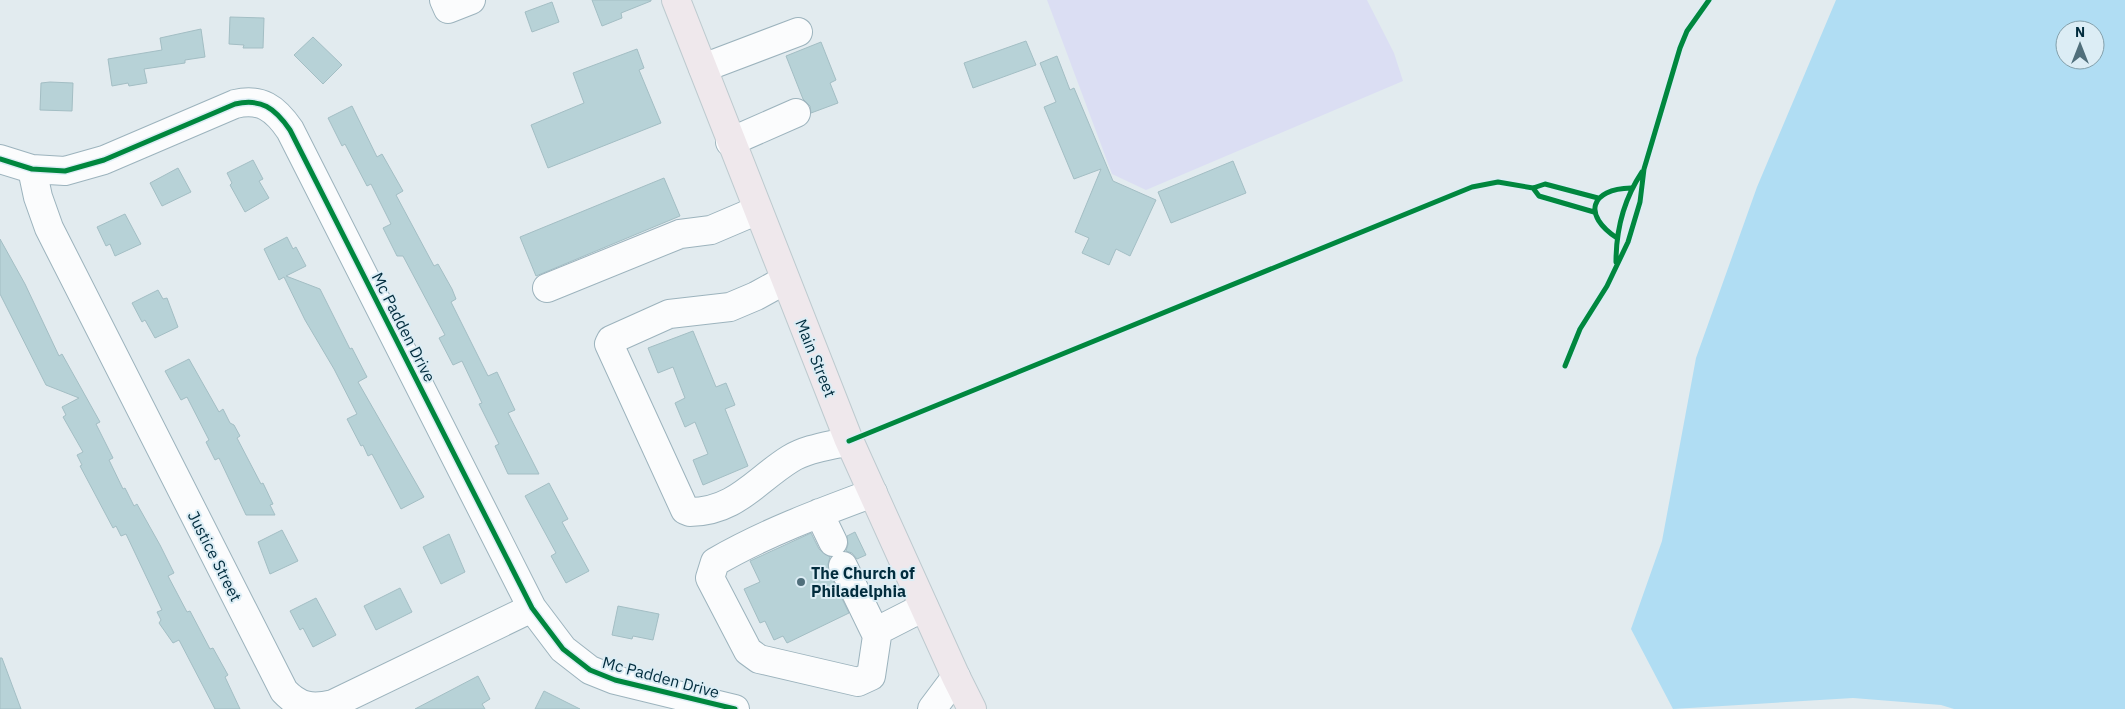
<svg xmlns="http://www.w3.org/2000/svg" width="2125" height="709" font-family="'IBM Plex Sans',sans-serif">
  <rect width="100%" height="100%" fill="#e2ebef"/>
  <path fill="#dbdef3" d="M 1047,0 L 1367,0 L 1394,53 L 1403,81 L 1146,190 L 1112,174 Z"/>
  <path fill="#b0ddf3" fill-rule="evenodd" d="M 1836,0 L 2125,0 L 2125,709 L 1954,709 L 1941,705 L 1853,698 L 1673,709 L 1631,629 L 1662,541 L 1696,358 L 1757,187 ZM 2065,30 L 2095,30 L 2095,60 L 2065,60 Z"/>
  <path fill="#b7d2d7" stroke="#a3bec4" d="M 592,0 L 651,0 L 651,1 L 621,13 L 622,18 L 602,26 Z
    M 552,2 L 559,22 L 532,32 L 525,12 Z
    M 230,17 L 264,18 L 263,48 L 243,48 L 244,45 L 229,44 Z
    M 201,29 L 205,57 L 185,60 L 185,63 L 144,69 L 147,83 L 129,86 L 128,83 L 112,86 L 108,59 L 162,50 L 160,38 Z
    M 313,37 L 342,65 L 323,84 L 294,55 Z
    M 1026,41 L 1036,65 L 973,88 L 964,63 Z
    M 821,42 L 836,80 L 830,83 L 838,103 L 811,113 L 810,106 L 803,99 L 786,56 Z
    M 637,49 L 644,68 L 639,70 L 661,123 L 548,168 L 531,125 L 584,103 L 573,73 Z
    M 1057,56 L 1070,90 L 1074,88 L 1113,181 L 1156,200 L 1130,256 L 1116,249 L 1109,265 L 1082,253 L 1089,238 L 1075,232 L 1101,169 L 1074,179 L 1044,107 L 1056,102 L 1040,63 Z
    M 50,82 L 73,83 L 72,111 L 40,110 L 41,83 Z
    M 352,106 L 377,157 L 382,154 L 403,191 L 396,195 L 434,266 L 438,264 L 452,289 L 456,299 L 451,302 L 488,376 L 497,372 L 515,410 L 508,413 L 539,474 L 508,474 L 495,446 L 499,444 L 479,404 L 482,403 L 462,361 L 453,365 L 439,338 L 445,335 L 403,256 L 397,256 L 383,228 L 391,224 L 371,184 L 367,186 L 345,144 L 342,146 L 328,118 Z
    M 253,160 L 263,179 L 259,181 L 269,198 L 245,212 L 230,185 L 232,183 L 227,173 Z
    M 1233,161 L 1246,193 L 1171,223 L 1158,192 Z
    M 178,168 L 191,192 L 162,206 L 150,183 Z
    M 664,178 L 680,216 L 536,276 L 520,237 Z
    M 125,214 L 141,244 L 115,256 L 110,244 L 106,246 L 97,227 Z
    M 287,237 L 293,249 L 296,247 L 306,266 L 286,276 L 320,289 L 350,349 L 352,348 L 367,377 L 358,382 L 424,497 L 401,509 L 372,454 L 368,456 L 363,445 L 361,446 L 347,419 L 357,414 L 334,369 L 305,320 L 284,277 L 279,280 L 264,249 Z
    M 0,239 L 25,284 L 59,356 L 62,354 L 100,422 L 96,424 L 113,458 L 109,460 L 123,489 L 125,488 L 134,506 L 137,504 L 160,545 L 174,573 L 168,576 L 187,612 L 190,611 L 210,649 L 213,648 L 228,675 L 225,677 L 240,709 L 215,709 L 179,640 L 173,643 L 159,623 L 161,620 L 157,612 L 162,610 L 126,534 L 121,536 L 116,526 L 113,528 L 80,466 L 82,465 L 77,455 L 83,452 L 63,417 L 66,415 L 62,407 L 79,398 L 46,385 L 0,294 Z
    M 158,290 L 163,299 L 167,298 L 178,327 L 155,338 L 145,320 L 142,322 L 132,303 Z
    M 693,331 L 716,387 L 726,383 L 735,405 L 725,409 L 748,466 L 703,485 L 693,460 L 708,454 L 695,422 L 685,427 L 675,403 L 685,398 L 673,367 L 658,373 L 648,348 Z
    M 189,359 L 219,412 L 223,409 L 230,423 L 234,425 L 240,436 L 237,438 L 261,484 L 263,483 L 273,504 L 270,505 L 275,515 L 246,515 L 219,458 L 215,460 L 206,442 L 209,440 L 187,397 L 181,400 L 165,371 Z
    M 549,483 L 568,519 L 562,522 L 589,571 L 566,583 L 551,556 L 556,553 L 525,496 Z
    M 282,530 L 298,561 L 270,574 L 258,542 Z
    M 855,532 L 866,555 L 857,559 L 852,553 L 846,551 L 848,544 L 847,536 Z
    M 811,533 L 819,549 L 830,557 L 828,564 L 829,572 L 849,613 L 787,643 L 783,636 L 774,640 L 765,621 L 760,623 L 744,589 L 760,582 L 750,561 Z
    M 449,534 L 465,572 L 441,584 L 423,547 Z
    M 400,588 L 412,612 L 376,630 L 364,606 Z
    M 316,598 L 336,635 L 313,647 L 303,628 L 300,630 L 290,611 Z
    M 618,606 L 659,614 L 653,640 L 633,636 L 632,639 L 612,635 Z
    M 0,658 L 2,658 L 21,709 L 0,709 Z
    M 478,676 L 490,699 L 482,704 L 485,709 L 415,709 Z
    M 544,691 L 580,709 L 535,709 Z"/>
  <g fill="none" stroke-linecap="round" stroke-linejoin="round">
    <defs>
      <path id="minor" d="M 444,0 L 448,9 L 471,0
        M 703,68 L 798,32
        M 730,142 L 796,113
        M 0,159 L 32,169 L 65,171 L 104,160 L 235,104 C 261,98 275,108 290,130 L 532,608 L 563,649 L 590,670 L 615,680 L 735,709
        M 32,169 L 38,197 L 49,228 L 284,691 C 299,707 312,709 333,704 L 532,608
        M 785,280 L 756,296 L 730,307 L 669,314 L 611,340 L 609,344 L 685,510 L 690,512 C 735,512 756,480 790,459 C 808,448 830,446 849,441
        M 547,288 L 680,234 L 711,230 L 758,210
        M 819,513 L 833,542
        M 843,566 L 877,636 L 871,676 L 858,682 L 759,659 L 748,651 L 710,578 L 715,562 C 765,533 819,513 873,493
        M 875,632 L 924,607
        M 932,709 L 956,677"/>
      <path id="major" d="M 676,0 L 848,438 L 956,677 L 972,709"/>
    </defs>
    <use href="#minor" stroke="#9cb3bd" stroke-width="30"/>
    <use href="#major" stroke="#bdcacf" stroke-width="30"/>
    <use href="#minor" stroke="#fbfcfd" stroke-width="28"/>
    <use href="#major" stroke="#efe8ec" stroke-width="28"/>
    <defs>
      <path id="cycleway" d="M 0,159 L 32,169 L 65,171 L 104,160 L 235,104 C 261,98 275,108 290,130 L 532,608 L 563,649 L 590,670 L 615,680 L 735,709
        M 1533,188 L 1539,196 L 1594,212
        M 1617,238 C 1582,215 1590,189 1631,188
        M 1616,262 C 1616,229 1624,199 1642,172
        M 1565,366 L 1580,329 L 1607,286 L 1628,242 L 1640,202 L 1644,169 L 1680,48 L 1687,31 L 1709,0
        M 849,441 L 1472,187 L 1498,182 L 1533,188 L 1545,184 L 1598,198"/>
    </defs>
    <use href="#cycleway" stroke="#dcedf5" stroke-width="8"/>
    <use href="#cycleway" stroke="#00873e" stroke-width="5"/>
  </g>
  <circle fill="#506f7b" stroke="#dcedf5" stroke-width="2" cx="801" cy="582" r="5"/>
  <g text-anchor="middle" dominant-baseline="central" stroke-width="4" stroke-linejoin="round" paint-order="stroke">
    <g font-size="16" fill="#012c3d" stroke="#dcedf5">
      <text transform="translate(404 327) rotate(63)">Mc Padden Drive</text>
      <text transform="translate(816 358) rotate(68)">Main Street</text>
      <text transform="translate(215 556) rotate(63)">Justice Street</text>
      <text transform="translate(661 677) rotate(15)">Mc Padden Drive</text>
    </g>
    <g font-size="16" font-weight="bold" fill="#012c3d" stroke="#dcedf5" text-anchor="start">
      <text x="811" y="573">The Church of<tspan x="811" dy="18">Philadelphia</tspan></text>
    </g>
  </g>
  <g transform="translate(2080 45)"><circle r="24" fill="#dcedf5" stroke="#84a0ab"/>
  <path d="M0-4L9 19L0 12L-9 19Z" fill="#506f7b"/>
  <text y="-8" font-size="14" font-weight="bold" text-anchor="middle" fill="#012c3d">N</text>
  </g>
</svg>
